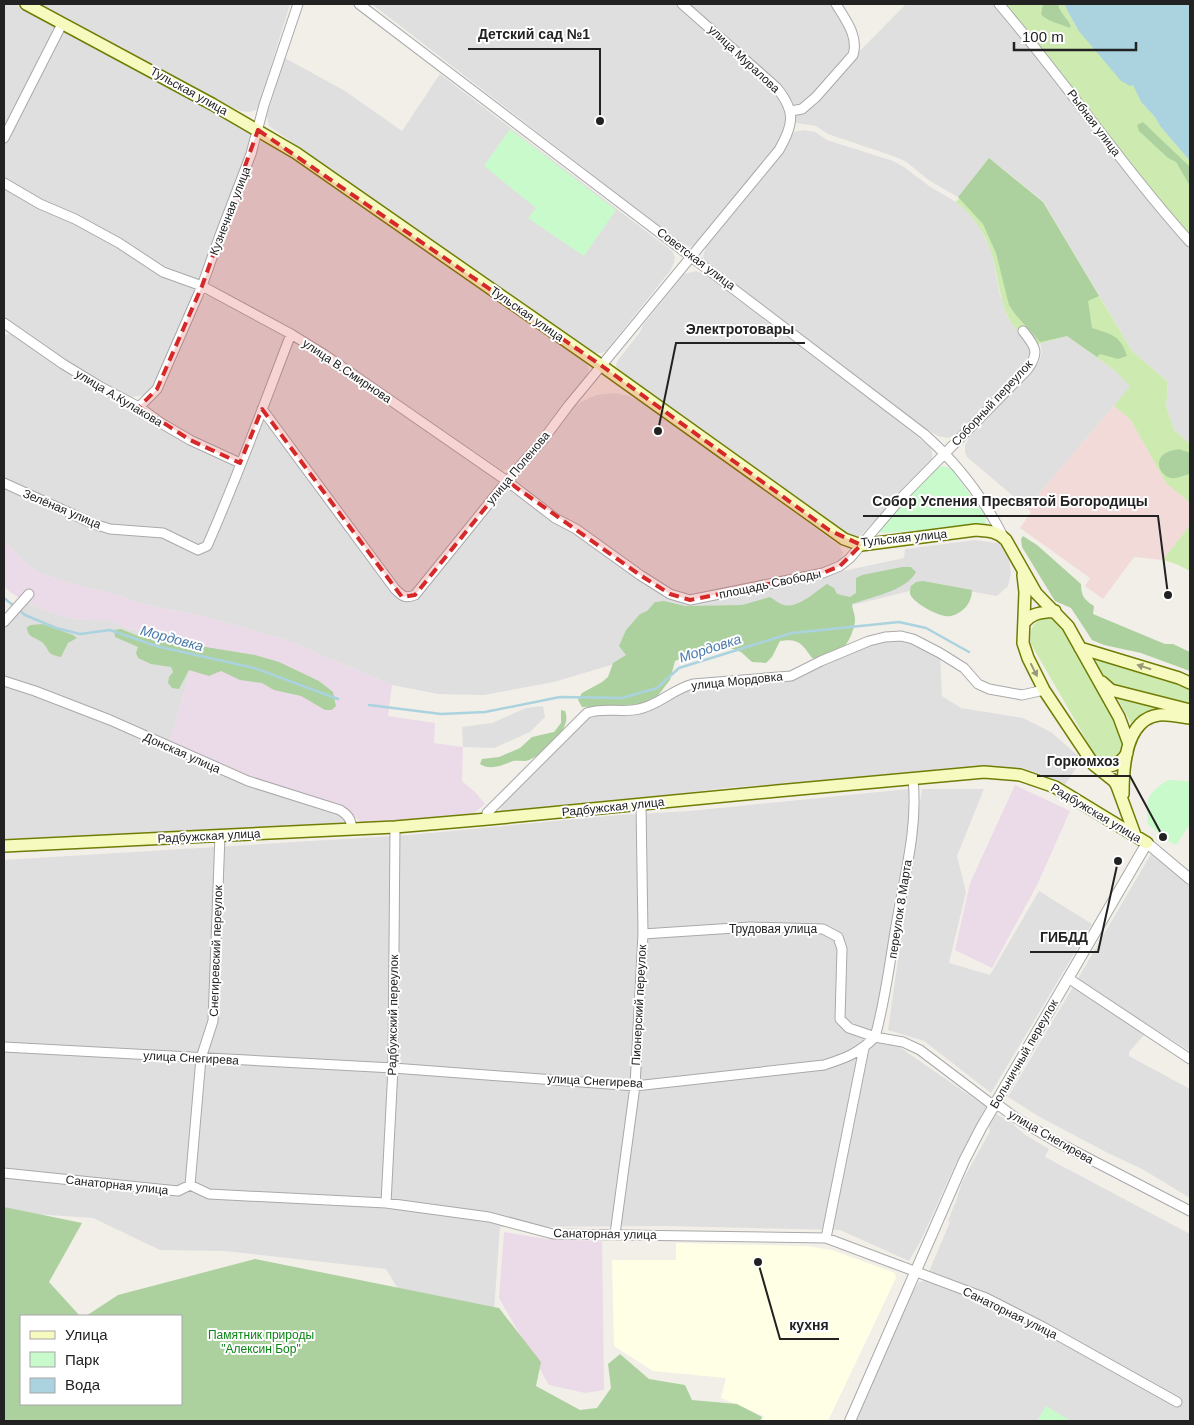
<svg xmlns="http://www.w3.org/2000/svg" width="1194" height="1425" font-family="Arial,sans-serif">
  <rect width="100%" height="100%" fill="#f2efe9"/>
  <path fill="#e0dfdf" d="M 4,4 L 15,4 L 56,27 L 4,134 Z
    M 38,4 L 290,4 L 260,102 L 256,110 L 249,112 L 241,111 L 231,107 Z
    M 372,4 L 678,4 L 775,90 L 788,112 L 787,125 L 776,148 L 697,242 L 691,247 L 686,245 L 678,241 Z
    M 686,4 L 833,4 L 850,33 L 851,54 L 801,107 L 795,107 L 788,95 L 778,84 Z
    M 906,4 L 996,4 L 1190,246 L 1190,444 L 1174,430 L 1166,406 L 1168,382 L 1132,351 L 1043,201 L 989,158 L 958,197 L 930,181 L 905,161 L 893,156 L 828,134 L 816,126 L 796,123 L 795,117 Z
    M 64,31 L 249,128 L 254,137 L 200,278 L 197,280 L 167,270 L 40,202 L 4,180 L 4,142 L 61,33 Z
    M 285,58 L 345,91 L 402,131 L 440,74 L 672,251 L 675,257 L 674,263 L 670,271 L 606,351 L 602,353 L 594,353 L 587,349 L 269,126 L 267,115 Z
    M 803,130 L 815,132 L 827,140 L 893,161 L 904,167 L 929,186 L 956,202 L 965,209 L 979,226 L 992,253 L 1000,295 L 1008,318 L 1031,346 L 1033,360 L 961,433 L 948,438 L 938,436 L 926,429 L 705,261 L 703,256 L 706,247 L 782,152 L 794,132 Z
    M 265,140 L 294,155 L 587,364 L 589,369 L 587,376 L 512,468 L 501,471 L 495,469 L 434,426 L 207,285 L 222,236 L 258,148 L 261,142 Z
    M 4,186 L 74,221 L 194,287 L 196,293 L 156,385 L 146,395 L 130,397 L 100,384 L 4,319 Z
    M 696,271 L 704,274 L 877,405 L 930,447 L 932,452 L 932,459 L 929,465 L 859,537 L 854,538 L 845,534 L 617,369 L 616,364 L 619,359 L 640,332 L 643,325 L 684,274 Z
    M 207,295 L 213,297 L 284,334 L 285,338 L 242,452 L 238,456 L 234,458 L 191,437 L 147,410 L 147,406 L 202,296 Z
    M 9,334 L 15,334 L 231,461 L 235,466 L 235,472 L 205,544 L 197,548 L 164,531 L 152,527 L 110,524 L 95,521 L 4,480 L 4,335 Z
    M 1067,336 L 1114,370 L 1131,386 L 1027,508 L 967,457 L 965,452 L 965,445 L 973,431 L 1039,362 L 1042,352 L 1040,342 Z
    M 296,342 L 300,342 L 499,480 L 500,484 L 413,592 L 403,593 L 266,407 L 292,343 Z
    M 614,393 L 629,396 L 646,404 L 840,546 L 843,553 L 838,564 L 823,571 L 691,598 L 672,592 L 555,515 L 514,483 L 513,480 L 572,408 L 581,402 L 596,395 Z
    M 261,420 L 265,420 L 409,600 L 506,487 L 509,486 L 670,597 L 703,601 L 904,558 L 905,549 L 975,540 L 997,543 L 1003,547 L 1009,558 L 1011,573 L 1008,586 L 997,596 L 934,585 L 621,662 L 554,682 L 484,695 L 438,694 L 392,685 L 286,640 L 206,617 L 139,603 L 111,593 L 68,583 L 42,574 L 28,566 L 4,540 L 4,486 L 93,527 L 162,536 L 196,553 L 202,553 L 209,547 Z
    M 28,603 L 60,616 L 84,620 L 109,620 L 129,629 L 198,644 L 169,744 L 4,679 L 4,627 Z
    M 901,638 L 940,655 L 942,696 L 961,708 L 1023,718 L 1051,732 L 1082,759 L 1065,785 L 1041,774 L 1021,769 L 984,767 L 912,774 L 724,788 L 640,799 L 504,813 L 500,811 L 502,803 L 588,715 L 620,713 L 685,689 L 765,681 L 870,644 Z
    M 4,683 L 340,811 L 347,822 L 219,830 L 4,839 Z
    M 543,706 L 545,717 L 530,732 L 494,748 L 463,747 L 462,727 L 492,723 L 526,708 Z
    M 908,789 L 909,819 L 903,864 L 894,902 L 884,981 L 873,1030 L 883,1044 L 898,1046 L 986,1107 L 956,1163 L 921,1240 L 909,1261 L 840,1230 L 668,1226 L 500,1227 L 494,1311 L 406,1302 L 386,1269 L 225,1251 L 160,1250 L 93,1218 L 4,1212 L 4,860 L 409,835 L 619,815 L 690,811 Z
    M 922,789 L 984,789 L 957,856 L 966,892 L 949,963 L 990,975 L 1039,891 L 1092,924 L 991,1093 L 924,1041 L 888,1030 Z
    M 1151,854 L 1190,886 L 1190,1051 L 1077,980 Z
    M 1074,985 L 1146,1033 L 1129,1052 L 1129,1056 L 1190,1089 L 1190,1198 L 1144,1170 L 1106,1152 L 1038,1116 L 1008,1097 Z
    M 996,1114 L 1012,1123 L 1024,1134 L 1049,1149 L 1045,1157 L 1190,1234 L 1190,1421 L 855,1421 L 913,1291 L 919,1282 L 925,1281 L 950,1222 L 948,1221 L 955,1203 L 957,1203 L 956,1201 L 962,1182 L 990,1131 L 989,1126 Z"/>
  <path fill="#f2dad9" d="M 1114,406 L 1130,419 L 1166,483 L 1190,503 L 1190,525 L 1163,560 L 1134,557 L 1103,599 L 1085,586 L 1090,578 L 1020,528 L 1031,512 L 1027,508 Z"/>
  <path fill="#ebdbe8" d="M 4,540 L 28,566 L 42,574 L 68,583 L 111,593 L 139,603 L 206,617 L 286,640 L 392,685 L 388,716 L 435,723 L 434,743 L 463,747 L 462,781 L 475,792 L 485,804 L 472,815 L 389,822 L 362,823 L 350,813 L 276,788 L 169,744 L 198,644 L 129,629 L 109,620 L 84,620 L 60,616 L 28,603 L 10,592 L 4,586 Z
    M 1015,785 L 1070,811 L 1037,885 L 992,968 L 955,950 L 970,883 Z
    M 504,1232 L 547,1239 L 602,1241 L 604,1390 L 585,1393 L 549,1385 L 499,1298 Z"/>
  <path fill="#ffffe5" d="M 676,1243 L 807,1246 L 832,1250 L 895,1273 L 896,1278 L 828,1421 L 762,1421 L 764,1416 L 721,1398 L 726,1378 L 653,1371 L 614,1346 L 612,1260 L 676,1260 Z"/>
  <path fill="#cdebb0" d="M 996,4 L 1064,4 L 1078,30 L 1133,84 L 1141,102 L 1155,117 L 1160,126 L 1190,161 L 1190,246 Z
    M 989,158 L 1043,202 L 1132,351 L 1168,382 L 1166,406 L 1174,430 L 1190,444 L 1190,503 L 1166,483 L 1130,419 L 1114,406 L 1130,386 L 1114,370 L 1067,336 L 1031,346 C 1024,337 1012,326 1007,315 C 999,296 998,275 992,255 C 986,234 973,215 956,202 Z
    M 1190,525 L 1190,571 L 1176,564 L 1163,560 Z
    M 1045,617 L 1058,621 L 1064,629 L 1123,736 C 1124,754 1112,768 1095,755 L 1031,644 C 1029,631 1032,622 1045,617 Z
    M 1094,658 L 1161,677 L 1190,687 L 1190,705 L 1115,686 L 1106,679 Z
    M 1117,697 L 1167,708 C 1153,711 1141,714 1133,727 Z"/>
  <path fill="#add19e" d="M 1043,4 L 1058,4 C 1060,13 1067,18 1071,26 L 1069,28 C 1060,23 1047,22 1041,14 Z
    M 1143,122 L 1190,167 L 1190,186 L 1176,162 L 1168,158 L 1139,131 L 1137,125 Z
    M 989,158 L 1043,202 L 1099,296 L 1088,301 L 1092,328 C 1110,334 1121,335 1127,356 L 1118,359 L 1100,354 L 1097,357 L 1067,336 L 1040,342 L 1015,314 L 1009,305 L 996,253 L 983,224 L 958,197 Z
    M 1179,449 L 1190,453 L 1190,474 C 1184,475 1177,479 1171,478 C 1160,476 1154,461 1164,454 C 1168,451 1175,450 1179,449 Z
    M 1023,536 L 1037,545 L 1081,584 C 1081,595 1084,600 1094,606 L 1093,614 L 1165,644 L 1173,644 L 1190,652 L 1190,671 L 1141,653 L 1104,645 L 1092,640 L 1071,608 L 1055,601 L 1022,547 L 1021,539 Z
    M 902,567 L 911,567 L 916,572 C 906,591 871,597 852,604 C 852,609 855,614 855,619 C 855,628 849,643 842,649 C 837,654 819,659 812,658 C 802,644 799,638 780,641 L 772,657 L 766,663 L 752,662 L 741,652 L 730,648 L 697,652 L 675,661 L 670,680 L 656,698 L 636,707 L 616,706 L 582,707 L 578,700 L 582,693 L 602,682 L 608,677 L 613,663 L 626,655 L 619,646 L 626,630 L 640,614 L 647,611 L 655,602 L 664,601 L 685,606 L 742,605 L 770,597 C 774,599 779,604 784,605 C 798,609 816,591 827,584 L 834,588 L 837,594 L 850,597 L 856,593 L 856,578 L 862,575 Z
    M 923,581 L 972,590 C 972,602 964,613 951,616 C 942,619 913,603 910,594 C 910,593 910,588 911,586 L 916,582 Z
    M 42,624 L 73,635 L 77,638 L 68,643 L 61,657 C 46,654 51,652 43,643 C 36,637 27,638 27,627 L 31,625 Z
    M 121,629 L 138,636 L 255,655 L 279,662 L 319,681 L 333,692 L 336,706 L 332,710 L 325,710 L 301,696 L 274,690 L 262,683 L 240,680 L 221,671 L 209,676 L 189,670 L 179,689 L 172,688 L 168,683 L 169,677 L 173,672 L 171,667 L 151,664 L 138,658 L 136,653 L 138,647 L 115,637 L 114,630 Z
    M 561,710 L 565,711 C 573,729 544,754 529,760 C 524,762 518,760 513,761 C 503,765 490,771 480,764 L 482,759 L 499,757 L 520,748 L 532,737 L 554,732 L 561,723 Z
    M 4,1207 L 82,1223 L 49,1282 L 80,1316 L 21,1316 L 21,1404 L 181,1404 L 181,1316 L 86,1316 L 118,1295 L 255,1259 L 499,1308 L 541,1362 L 536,1386 L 580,1410 L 597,1408 L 611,1388 L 608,1364 L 620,1354 L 649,1379 L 685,1385 L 692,1400 L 737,1404 L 762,1417 L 760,1421 L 4,1421 Z"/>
  <path fill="#c8facc" d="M 510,129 L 616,210 L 584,256 L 528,218 L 536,208 L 484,166 Z
    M 939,466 L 947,467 L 952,470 L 986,516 L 986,524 L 980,526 L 883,533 L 880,532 L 879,530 L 932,469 Z
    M 1168,780 L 1188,781 L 1190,783 L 1190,824 L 1176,845 L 1168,841 L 1148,824 C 1145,799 1147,794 1168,780 Z
    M 1046,1406 L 1069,1420 L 1069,1421 L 1037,1421 Z"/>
  <path fill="#aad3df" d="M 1064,4 L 1190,4 L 1190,161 L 1160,126 L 1155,117 L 1141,102 L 1133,85 L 1130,86 L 1121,81 L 1078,30 Z"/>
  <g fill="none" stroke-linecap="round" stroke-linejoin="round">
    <path stroke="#aad3df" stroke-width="2.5" d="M 4,598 L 14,606
      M 19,610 L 25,615 L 56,628 L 80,634 L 110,630 L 156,646 L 254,668 L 338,699
      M 369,705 L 441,714 L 485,712 L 560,697 L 622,698 L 657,688 L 679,668 L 792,633 L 899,622 L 926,628 L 969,652"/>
    <defs>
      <path id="minor" d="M 359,4 L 924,434 C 957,463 985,500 1005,540
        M 999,4 C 1065,81 1122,166 1190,242
        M 791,111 L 802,109 L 816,97 L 853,55 C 859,36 845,19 836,4
        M 4,138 L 62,24
        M 4,183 L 40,204 L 75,219 L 119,243 L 163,272 L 202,286 L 291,334 L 325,355 L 507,481 L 555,518 L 576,529 L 640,575 L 670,594 L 690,600 L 823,573 L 840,566 L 850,558 L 903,496 L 1027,370 C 1040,353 1036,347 1023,331
        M 4,323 L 63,364 L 99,386 L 139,407 L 161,423 L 190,440 L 240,463
        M 139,407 L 157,389 L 202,286 L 220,235 L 251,154 L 264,105 L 298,4
        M 262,409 L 395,589 C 402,596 405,599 415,595 L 507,481 L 542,441 L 569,405 L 779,150 C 794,124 796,111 776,87 L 682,4
        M 4,483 L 94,524 L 110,529 L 163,533 L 198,550 L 207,546 C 238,476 264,404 291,334
        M 4,622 L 29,594
        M 4,681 L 35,691 L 110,720 L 248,781 L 340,810 C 348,815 351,819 352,829
        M 488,819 L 487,813 L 587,713 C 603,707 622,713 639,709 C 659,705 673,689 693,684 L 791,676 L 821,661 L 869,641 L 885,637 L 901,636 L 913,639 L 940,653 L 964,668 L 978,684 L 989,689 L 1022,695 L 1044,690
        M 643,934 L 750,927 L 823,929 L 838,937 L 842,949 L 840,1019 L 849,1028 L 875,1037 C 886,998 890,959 897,920 C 905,874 918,826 913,779
        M 1068,978 L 1190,1059
        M 4,1047 L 393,1068 L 635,1086 L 824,1065 C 846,1058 859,1053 875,1037 L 903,1042 L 920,1050 L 994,1106 L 1001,1107 L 1016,1118 L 1055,1141 L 1190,1211
        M 4,1173 L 178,1191 L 190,1185 L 209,1194 L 386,1203 L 489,1217 L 553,1234 L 826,1238 L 986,1298 L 1043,1327 L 1177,1402
        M 190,1185 L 201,1058 L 213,1021 L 220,835
        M 386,1203 L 393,1068 L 395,827
        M 615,1234 L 635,1086 L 643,934 L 641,805
        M 826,1238 L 864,1048"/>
      <path id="tertiary" d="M 850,1421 L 964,1161 L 981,1128 L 1147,843 L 1190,879"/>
      <path id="secondary" d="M 26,4 L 212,104 L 296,153 L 602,366 L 844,539 L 861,545 L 976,530 C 988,531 997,531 1006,540 L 1036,593 L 1068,626 L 1119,717 L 1129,744
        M 1023,575 L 1025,592 L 1023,643 L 1028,658 L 1044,690 L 1094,765 L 1114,781 L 1117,786 L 1135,835
        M 1024,623 C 1032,612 1042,613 1055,611
        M 1080,648 L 1179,678 L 1190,683
        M 1102,682 L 1111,690 L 1190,710
        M 1096,765 C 1108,769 1120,765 1127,753
        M 1123,794 C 1123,768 1125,719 1159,715 C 1169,714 1180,717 1190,718
        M 4,846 L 395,827 L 488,819 L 777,791 L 984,772 L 1020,775 L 1055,787 L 1147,843"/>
    </defs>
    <use href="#minor" stroke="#a9a9a9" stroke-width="11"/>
    <use href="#tertiary" stroke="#a9a9a9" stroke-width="12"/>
    <use href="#secondary" stroke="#707d05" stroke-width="14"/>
    <use href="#minor" stroke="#fff" stroke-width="9"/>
    <use href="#tertiary" stroke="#fff" stroke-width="10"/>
    <use href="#secondary" stroke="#f7fabf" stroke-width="11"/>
  </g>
  <defs><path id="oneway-solid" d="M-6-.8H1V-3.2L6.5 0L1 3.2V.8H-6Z" transform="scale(1.25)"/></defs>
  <g fill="#979978">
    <use href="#oneway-solid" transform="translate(1144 667) rotate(-162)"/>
    <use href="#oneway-solid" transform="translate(1034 670) rotate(63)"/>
  </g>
  <path fill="#d62828" fill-opacity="0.2" stroke="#d62828" stroke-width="4" stroke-dasharray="10 6" stroke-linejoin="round" d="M 258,130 L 602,366 L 829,530 L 861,545 L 840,566 L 823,573 L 690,600 L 670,594 L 640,575 L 507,481 L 415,595 L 402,597 L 262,409 L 240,463 L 190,440 L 139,407 L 157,389 L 202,286 Z"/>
  <g text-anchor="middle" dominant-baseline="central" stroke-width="4" stroke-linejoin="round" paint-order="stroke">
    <g font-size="12" fill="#222" stroke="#fff">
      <text transform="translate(744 59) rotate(43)">улица Муралова</text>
      <text transform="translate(189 91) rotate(29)">Тульская улица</text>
      <text transform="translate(1094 123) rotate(53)">Рыбная улица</text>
      <text transform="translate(230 211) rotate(-69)">Кузнечная улица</text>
      <text transform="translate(696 259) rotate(37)">Советская улица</text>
      <text transform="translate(527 314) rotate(35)">Тульская улица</text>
      <text transform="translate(347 371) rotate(34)">улица В.Смирнова</text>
      <text transform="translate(119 398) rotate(31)">улица А.Кулакова</text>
      <text transform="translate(992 403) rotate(-47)">Соборный переулок</text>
      <text transform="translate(518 468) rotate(-50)">улица Поленова</text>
      <text transform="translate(62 509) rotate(23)">Зелёная улица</text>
      <text transform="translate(904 538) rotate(-6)">Тульская улица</text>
      <text transform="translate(770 584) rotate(-12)">площадь Свободы</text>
      <text transform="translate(737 681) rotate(-6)">улица Мордовка</text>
      <text transform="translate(182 753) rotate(24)">Донская улица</text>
      <text transform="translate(613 807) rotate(-6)">Радбужская улица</text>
      <text transform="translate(1096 813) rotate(31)">Радбужская улица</text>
      <text transform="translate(209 836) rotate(-3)">Радбужская улица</text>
      <text transform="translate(900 909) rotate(-81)">переулок 8 Марта</text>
      <text x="773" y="929">Трудовая улица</text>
      <text transform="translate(216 951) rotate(-88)">Снегиревский переулок</text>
      <text transform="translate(639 1005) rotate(-87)">Пионерский переулок</text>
      <text transform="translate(393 1015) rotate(-89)">Радбужский переулок</text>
      <text transform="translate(1024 1054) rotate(-60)">Больничный переулок</text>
      <text transform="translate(191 1058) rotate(3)">улица Снегирева</text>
      <text transform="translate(595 1081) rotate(3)">улица Снегирева</text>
      <text transform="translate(1051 1137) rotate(30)">улица Снегирева</text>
      <text transform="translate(117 1185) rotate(6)">Санаторная улица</text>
      <text transform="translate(605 1234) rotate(1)">Санаторная улица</text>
      <text transform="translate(1010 1313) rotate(26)">Санаторная улица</text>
    </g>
    <g font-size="12" fill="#0c8416" stroke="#fff">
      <text x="261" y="1335">Памятник природы<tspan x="261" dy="14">"Алексин Бор"</tspan></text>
    </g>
    <g font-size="14" font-style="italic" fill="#4a7aab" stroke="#fff">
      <text transform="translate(172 638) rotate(15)">Мордовка</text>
      <text transform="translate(710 648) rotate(-18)">Мордовка</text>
    </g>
  </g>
  <path fill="none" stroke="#222" stroke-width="2" d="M600 121L600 49H468M658 431L676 343H805M1168 595L1158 516H863M1163 837L1130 776H1037M1118 861L1098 952H1030M758 1262L780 1339H839"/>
  <g fill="#222" stroke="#fff" stroke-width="2">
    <circle cx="600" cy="121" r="5"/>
    <circle cx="658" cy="431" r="5"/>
    <circle cx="1168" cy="595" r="5"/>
    <circle cx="1163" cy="837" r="5"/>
    <circle cx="1118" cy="861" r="5"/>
    <circle cx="758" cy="1262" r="5"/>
  </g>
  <g font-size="14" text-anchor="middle" font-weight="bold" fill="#222" stroke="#fff" stroke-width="4" stroke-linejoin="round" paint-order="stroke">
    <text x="534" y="39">Детский сад №1</text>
    <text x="740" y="334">Электротовары</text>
    <text x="1010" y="506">Собор Успения Пресвятой Богородицы</text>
    <text x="1083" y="766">Горкомхоз</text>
    <text x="1064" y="942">ГИБДД</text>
    <text x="809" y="1330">кухня</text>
  </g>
  <rect width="1194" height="1425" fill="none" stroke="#222222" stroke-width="10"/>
  <rect x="20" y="1315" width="162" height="90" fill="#ffffff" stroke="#a7a7a7"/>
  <rect x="30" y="1331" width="25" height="8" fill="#f7fabf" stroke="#a7a7a7"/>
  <text x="65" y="1340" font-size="15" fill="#222222">Улица</text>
  <rect x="30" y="1352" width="25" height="15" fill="#c8facc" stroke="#a7a7a7"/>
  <text x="65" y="1365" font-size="15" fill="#222222">Парк</text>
  <rect x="30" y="1378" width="25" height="15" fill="#aad3df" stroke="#a7a7a7"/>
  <text x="65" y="1390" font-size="15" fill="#222222">Вода</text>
  <path d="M1014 42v8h122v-8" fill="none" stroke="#222222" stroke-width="2.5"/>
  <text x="1022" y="42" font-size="15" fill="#222222" stroke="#ffffff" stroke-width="4" paint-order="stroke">100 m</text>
</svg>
